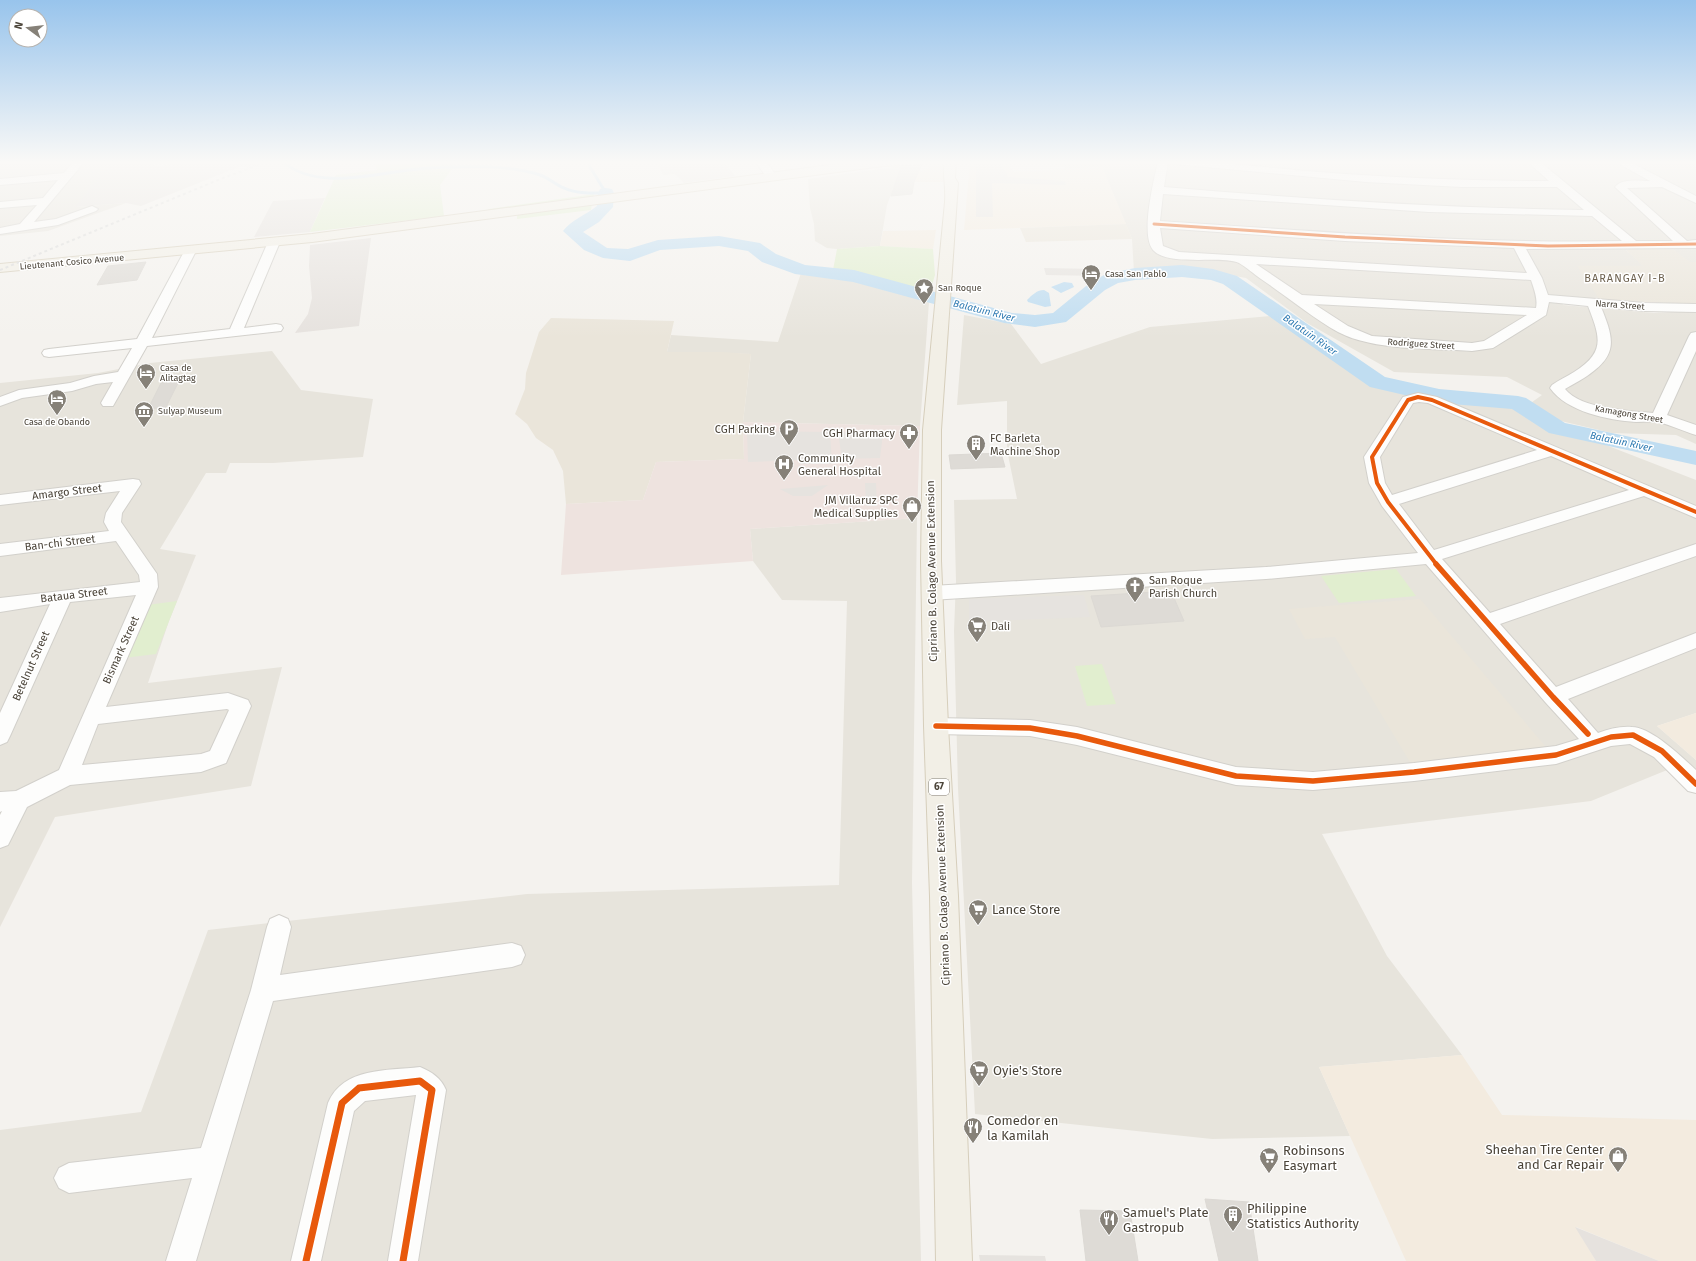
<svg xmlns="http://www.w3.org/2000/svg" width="1696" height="1261" font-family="'Fira Sans',sans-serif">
  <rect width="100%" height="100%" fill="#f4f2ee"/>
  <path fill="#e7e4dc" d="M 0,161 L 111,161 L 76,207 L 126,203 L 48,231 L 0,236 Z
    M 1159,161 L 1696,161 L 1696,262 L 1690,263 L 1670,247 L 1626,250 L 1644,266 L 1600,300 L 1557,296 L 1563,305 L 1654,313 L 1696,311 L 1696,444 L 1676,435 L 1612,433 L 1561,421 L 1528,405 L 1542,395 L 1507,377 L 1394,372 L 1307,323 L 1246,278 L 1191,268 L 1134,272 L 1132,239 L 1102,167 L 1160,163 Z
    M 902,166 L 887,205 L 880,246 L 837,249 L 827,248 L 815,241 L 814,224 L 810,208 L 808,179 Z
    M 801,273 L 863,281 L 929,302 L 920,426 L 743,422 L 751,354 L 667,352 L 671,335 L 778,342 Z
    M 964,315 L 1011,324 L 1041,364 L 1150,327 L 1270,316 L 1354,373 L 1409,387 L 1490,400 L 1696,480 L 1696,713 L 1657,726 L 1696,760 L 1696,790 L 1672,768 L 1591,801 L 1322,834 L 1387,956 L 1462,1055 L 1319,1067 L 1350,1136 L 1212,1139 L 975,1114 L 958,788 L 954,631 L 956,581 L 954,500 L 1017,499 L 1007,450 L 1007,401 L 957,405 Z
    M 272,351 L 301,390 L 373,399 L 363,457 L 273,463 L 230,463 L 226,473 L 206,473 L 160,549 L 196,555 L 169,621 L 148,683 L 282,667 L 251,786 L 55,817 L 0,927 L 0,383 L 98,373 L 150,363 Z
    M 917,518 L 912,883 L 921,1261 L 0,1261 L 0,1130 L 141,1112 L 208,930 L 527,894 L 839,885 L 847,601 L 782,600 L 753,561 L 750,529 Z"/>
  <path fill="#f3ebdf" d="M 970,161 L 1007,162 L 1014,172 L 1102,167 L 1126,224 L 964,230 Z
    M 933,163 L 944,164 L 947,166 L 943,182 L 914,182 L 919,171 L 928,169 Z
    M 936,230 L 933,249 L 880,246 L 883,231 Z
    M 1696,713 L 1696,760 L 1657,726 Z
    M 1462,1055 L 1502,1115 L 1696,1120 L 1696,1261 L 1659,1261 L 1576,1227 L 1596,1261 L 1406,1261 L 1319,1067 Z"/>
  <path fill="#e6e2de" d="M 111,161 L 140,161 L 160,167 L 178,161 L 265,161 L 248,168 L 241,166 L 141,206 L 126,203 L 75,207 Z
    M 657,161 L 724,161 L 735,176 L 684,183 L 675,174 L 663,175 Z
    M 325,198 L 310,232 L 254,237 L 273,201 Z
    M 371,238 L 359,326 L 295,333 L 308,314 L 312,298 L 309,266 L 310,245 Z
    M 1575,1227 L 1659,1261 L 1596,1261 Z"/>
  <path fill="#eae5da" d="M 1158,161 L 1160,163 L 1065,169 L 1064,166 L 1042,162 Z
    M 1126,224 L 1132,239 L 1026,242 L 1020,228 Z
    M 1670,247 L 1690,262 L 1696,262 L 1696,304 L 1600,300 L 1577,266 L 1643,266 L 1625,249 Z
    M 551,318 L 674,321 L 667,352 L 722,352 L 751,354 L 743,422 L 744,459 L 656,462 L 643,500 L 566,504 L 563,471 L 553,450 L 536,438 L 527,424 L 515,414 L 525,389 L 526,373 L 539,332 Z
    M 1420,599 L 1551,753 L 1413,767 L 1335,637 L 1305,639 L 1289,609 Z"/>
  <path fill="#eee3df" d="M 743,422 L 920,426 L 917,518 L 750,529 L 753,561 L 561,575 L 566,504 L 643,500 L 656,462 L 744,459 Z"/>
  <path fill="#e1eecf" d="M 374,161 L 458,161 L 440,185 L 444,216 L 310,232 L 336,175 L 377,170 Z
    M 594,194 L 591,210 L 517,219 L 517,215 L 476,220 L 489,209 Z
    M 880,246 L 933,249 L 935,275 L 929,295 L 833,270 L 837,249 Z
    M 1396,569 L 1416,596 L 1339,603 L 1321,576 Z
    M 177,601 L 156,654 L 124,658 L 147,605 Z
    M 1102,664 L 1116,704 L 1087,706 L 1075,666 Z"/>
  <path fill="#e6e3df" d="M 976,163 L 1001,163 L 1008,177 L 1065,181 L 1066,185 L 992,183 L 993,217 L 976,217 Z
    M 1044,268 L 1097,269 L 1099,276 L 1046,275 Z
    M 747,431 L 830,432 L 832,464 L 800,464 L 800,460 L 748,462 Z
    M 838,432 L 883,434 L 880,458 L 842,459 Z
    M 865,483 L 876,483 L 877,506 L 866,506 Z
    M 828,485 L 812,496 L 793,496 L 780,489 Z
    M 1084,595 L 1090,617 L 969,622 L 969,599 Z
    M 979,1255 L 1045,1256 L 1046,1261 L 980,1261 Z"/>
  <path fill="#c0ddf1" d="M 1064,282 L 1072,283 L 1074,287 L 1061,293 L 1051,287 Z
    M 1044,290 L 1049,293 L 1051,306 L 1045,307 L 1028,302 L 1027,300 C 1032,295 1037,290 1044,290 Z"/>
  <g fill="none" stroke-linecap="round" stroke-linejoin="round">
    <path stroke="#c0ddf1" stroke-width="3" d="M 282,161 C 319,194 384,170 429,168 C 465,166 506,164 540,175 C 549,178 556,185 564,188 C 577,194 592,193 606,193
      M 589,161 L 590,167 L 606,193"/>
    <path fill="#c0ddf1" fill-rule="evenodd" d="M 606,188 L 612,189 L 614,193 L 613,207 L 599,222 L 583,232 L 607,248 L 628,249 L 658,240 L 719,236 L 754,242 L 760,243 L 776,254 L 805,265 L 854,270 L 1012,313 L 1035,315 L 1053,313 L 1091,282 L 1106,274 L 1135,268 L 1182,265 L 1213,269 L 1237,276 L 1385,377 L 1439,389 L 1518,396 L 1526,398 L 1565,423 L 1696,451 L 1696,465 L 1549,433 L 1512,409 L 1439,403 L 1370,387 L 1223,284 L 1211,280 L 1182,277 L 1135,280 L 1118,283 L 1105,290 L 1066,322 L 1035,327 L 1004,323 L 853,282 L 795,274 L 762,262 L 748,251 L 719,246 L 660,250 L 630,261 L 603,258 L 584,250 L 563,231 C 570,221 587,214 597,206 L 598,193 L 600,189 Z"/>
  </g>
  <path fill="#dedbd6" stroke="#dcd9d4" d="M 922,164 L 914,182 L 912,194 L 891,196 L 901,167 Z
    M 146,262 L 137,280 L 97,285 L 108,266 Z
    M 179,381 L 166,407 L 148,409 L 161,383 Z
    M 1001,453 L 1005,467 L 951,469 L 949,455 Z
    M 1171,591 L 1184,621 L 1101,627 L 1091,596 Z
    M 1205,1199 L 1249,1202 L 1258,1261 L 1219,1261 Z
    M 1080,1210 L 1130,1211 L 1138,1261 L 1086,1261 Z"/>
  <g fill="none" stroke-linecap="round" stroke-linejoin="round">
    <defs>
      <path id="minor" d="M 74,161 L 85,161 L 34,222 L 56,219 L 92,206 L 98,209 L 96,211 L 58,225 L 0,234 L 0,228 L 20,224 L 37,205 L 0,208 L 0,202 L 43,198 L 58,180 L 0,185 L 0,179 L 64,173 Z
        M 755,161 L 766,161 L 777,177 L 776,179 L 768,179 Z
        M 1158,161 L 1168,161 L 1164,187 C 1304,199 1443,208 1584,210 L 1557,187 L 1462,187 L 1366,182 L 1175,164 L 1170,161 C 1220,161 1269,168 1319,172 C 1395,178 1472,181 1549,181 L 1527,161 L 1539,161 L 1636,241 L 1673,241 L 1615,187 C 1622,178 1639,181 1650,181 L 1614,161 L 1628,161 L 1696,196 L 1696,203 L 1662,187 L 1627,188 L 1687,241 L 1696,240 L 1696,248 L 1526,249 L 1542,278 L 1548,295 L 1645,303 L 1696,304 L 1696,312 L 1645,311 L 1601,307 C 1615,341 1618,356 1584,378 C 1578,382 1571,385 1565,389 C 1581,409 1629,411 1653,413 L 1689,336 L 1691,333 L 1696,332 L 1696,351 L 1667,415 L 1696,425 L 1696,435 C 1683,431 1671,425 1658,422 C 1651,421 1643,422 1636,422 C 1608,420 1567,412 1550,388 L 1552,385 C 1559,380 1566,377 1574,372 C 1606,352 1600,337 1588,306 L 1549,302 L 1546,315 L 1493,348 L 1472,351 C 1431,348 1374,351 1338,332 C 1313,318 1285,295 1261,279 C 1254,274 1246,267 1239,263 C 1221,255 1168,267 1153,250 C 1140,234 1154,180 1158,161 ZM 1163,194 L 1429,212 L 1592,216 L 1622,241 C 1468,244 1314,231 1160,221 ZM 1160,228 L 1345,241 L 1514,248 L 1527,273 L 1179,252 L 1163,246 ZM 1256,264 L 1531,280 C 1534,289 1538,299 1536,308 L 1302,295 ZM 1314,304 L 1527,315 L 1484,341 L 1472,343 L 1372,336 L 1348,326 Z
        M 274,238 L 280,242 L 244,328 L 276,324 L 281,325 L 283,328 L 281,331 L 147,346 L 113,406 L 103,406 L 101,403 L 113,382 L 96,384 L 72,391 L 22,398 L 0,406 L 0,397 L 19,390 L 70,383 L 94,376 L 118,372 L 132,348 L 49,357 L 44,356 L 42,353 L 44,350 L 49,349 L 137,339 L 186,248 L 190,247 L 196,251 L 152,338 L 230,329 L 268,242 Z
        M 1418,393 L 1437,397 L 1696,506 L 1696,518 L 1644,496 L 1442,559 L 1490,613 L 1696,544 L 1696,556 L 1500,624 L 1556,687 L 1696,633 L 1696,648 L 1568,699 L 1598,733 C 1609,729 1620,726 1632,727 C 1651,727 1682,757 1696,770 L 1696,793 L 1688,791 L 1654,757 L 1630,744 L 1611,746 L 1556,764 L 1414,781 L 1313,790 L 1236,785 L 1077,745 L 1030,736 L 936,734 L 929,732 L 926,726 L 929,720 L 936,718 L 1030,720 L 1077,727 L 1236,767 L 1313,772 L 1414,763 L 1556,746 L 1579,739 L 1546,703 L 1426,564 L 1266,579 L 931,600 L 925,598 L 922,593 L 925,588 L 931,586 L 1266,567 L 1418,553 L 1382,506 L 1369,483 L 1364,457 L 1403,397 ZM 1419,402 L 1428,403 L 1537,450 L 1392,495 L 1385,483 L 1380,457 L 1413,403 ZM 1551,456 L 1629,490 L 1434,550 L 1399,504 Z
        M 133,479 L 139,480 L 141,484 L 122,513 L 121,522 L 157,574 L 158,587 L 106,707 L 228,693 L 248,700 L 251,706 L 226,763 L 201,772 L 70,785 L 27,807 L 8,845 L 0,848 L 0,815 L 2,811 L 0,812 L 0,792 L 16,791 L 59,770 L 136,595 L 70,602 L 10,736 L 7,742 L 0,745 L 0,713 L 50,604 L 0,612 L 0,598 L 140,582 L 139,575 L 116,541 L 0,556 L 0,544 L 109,531 L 104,522 L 106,513 L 120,491 L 0,505 L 0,495 ZM 227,709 L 229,710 L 210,751 L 201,754 L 82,765 L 98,724 Z
        M 279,915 L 288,919 L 291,927 L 280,975 L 512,943 L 521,946 L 525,955 L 521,964 L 512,967 L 273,1001 L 196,1261 L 166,1261 L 192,1178 L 69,1193 L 59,1188 L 54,1178 L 59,1168 L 69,1163 L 201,1148 L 251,990 L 267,927 L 270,919 Z
        M 420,1067 C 432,1072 441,1078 446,1090 L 418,1261 L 388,1261 L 416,1095 L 365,1101 L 354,1111 L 321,1261 L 291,1261 L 328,1103 C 343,1067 387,1071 420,1067 Z"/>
      <path id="major" d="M 860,161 L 915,161 L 909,165 L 883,166 L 312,242 L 0,272 L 0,264 L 312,234 Z
        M 944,161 L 956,161 L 955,178 L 958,183 L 941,430 L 941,561 L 948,726 L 958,896 L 972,1261 L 936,1261 L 930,896 L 924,726 L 921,561 L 923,430 L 945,202 C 946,187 943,176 944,161 Z"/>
    </defs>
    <use href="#minor" stroke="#d2d0cb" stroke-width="2"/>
    <use href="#major" stroke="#d6cebb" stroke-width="2"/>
    <use href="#minor" fill="#fdfdfc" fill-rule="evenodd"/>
    <use href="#major" fill="#f2efe6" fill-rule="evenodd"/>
    <path stroke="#dbdbda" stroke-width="2" stroke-dasharray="3 3" stroke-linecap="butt" d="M 0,270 L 223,178 L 270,161"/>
    <defs>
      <path id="cycleway-far3" d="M 1154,224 L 1345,237 L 1548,246 L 1696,244"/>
      <path id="cycleway-far2" d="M 1437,565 L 1388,502 L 1377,483 L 1372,457 L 1408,400 L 1418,397 L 1432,400 L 1696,512"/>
      <path id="cycleway-far1" d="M 1436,564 L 1553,697 L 1588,734
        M 936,726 L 1030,728 L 1077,736 L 1236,776 L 1313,781 L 1414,772 L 1556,755 L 1611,737 L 1633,735 L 1662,751 L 1696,784"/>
      <path id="cycleway" d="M 306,1261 L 342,1103 L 359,1088 L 420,1081 L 432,1090 L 403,1261"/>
    </defs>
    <use href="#cycleway-far3" stroke="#fff" stroke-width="4.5"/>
    <use href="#cycleway-far2" stroke="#fff" stroke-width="6"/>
    <use href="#cycleway-far1" stroke="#fff" stroke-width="8"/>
    <use href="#cycleway" stroke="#fff" stroke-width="10"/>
    <use href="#cycleway-far3" stroke="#e8590c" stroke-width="3"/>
    <use href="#cycleway-far2" stroke="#e8590c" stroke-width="4"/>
    <use href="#cycleway-far1" stroke="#e8590c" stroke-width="5.5"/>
    <use href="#cycleway" stroke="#e8590c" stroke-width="7"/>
  </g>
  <linearGradient id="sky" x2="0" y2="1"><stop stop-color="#98c4ec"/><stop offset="0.48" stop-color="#faf9f7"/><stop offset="1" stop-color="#faf9f7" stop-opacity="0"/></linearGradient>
  <rect width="1696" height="338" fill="url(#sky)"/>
  <defs>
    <symbol id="hotel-pin" viewBox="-11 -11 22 30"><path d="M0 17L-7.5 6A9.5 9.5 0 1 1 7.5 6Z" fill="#868178" stroke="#fff"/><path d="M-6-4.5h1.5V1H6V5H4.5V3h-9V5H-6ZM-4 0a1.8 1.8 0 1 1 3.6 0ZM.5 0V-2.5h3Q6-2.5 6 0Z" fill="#fff"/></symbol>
    <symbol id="sight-pin" viewBox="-11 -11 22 30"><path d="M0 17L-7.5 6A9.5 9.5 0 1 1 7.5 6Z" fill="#868178" stroke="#fff"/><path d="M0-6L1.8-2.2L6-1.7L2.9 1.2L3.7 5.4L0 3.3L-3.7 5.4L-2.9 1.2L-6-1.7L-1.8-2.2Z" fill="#fff"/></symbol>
    <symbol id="museum-pin" viewBox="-11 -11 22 30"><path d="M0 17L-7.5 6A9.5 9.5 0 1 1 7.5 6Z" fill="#868178" stroke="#fff"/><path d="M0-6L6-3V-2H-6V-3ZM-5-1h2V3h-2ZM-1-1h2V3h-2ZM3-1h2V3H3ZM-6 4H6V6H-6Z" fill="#fff"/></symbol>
    <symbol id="parking-pin" viewBox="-11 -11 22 30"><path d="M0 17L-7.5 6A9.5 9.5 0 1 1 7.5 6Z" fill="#868178" stroke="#fff"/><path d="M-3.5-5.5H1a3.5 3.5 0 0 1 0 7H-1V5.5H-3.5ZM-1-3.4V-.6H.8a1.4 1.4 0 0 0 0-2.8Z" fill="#fff"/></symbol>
    <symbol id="pharmacy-pin" viewBox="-11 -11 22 30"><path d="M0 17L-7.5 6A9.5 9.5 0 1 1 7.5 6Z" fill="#868178" stroke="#fff"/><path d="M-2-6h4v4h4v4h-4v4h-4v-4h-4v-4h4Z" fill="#fff"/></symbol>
    <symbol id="building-pin" viewBox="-11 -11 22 30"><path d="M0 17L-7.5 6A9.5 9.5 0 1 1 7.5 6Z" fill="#868178" stroke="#fff"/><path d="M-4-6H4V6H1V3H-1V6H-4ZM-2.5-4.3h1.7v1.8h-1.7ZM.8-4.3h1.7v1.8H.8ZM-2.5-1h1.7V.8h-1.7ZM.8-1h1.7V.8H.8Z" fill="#fff"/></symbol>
    <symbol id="hospital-pin" viewBox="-11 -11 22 30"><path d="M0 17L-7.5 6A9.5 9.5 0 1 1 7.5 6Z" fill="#868178" stroke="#fff"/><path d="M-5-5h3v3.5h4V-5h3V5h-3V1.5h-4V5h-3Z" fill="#fff"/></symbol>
    <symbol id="shop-pin" viewBox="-11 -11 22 30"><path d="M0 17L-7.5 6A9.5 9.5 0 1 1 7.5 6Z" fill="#868178" stroke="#fff"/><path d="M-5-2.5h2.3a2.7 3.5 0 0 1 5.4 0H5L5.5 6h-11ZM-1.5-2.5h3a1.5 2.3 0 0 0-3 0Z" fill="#fff"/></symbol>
    <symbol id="church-pin" viewBox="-11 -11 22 30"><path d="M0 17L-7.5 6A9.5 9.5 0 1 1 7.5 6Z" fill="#868178" stroke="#fff"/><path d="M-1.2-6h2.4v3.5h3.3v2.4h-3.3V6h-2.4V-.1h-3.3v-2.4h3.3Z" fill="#fff"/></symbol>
    <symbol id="supermarket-pin" viewBox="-11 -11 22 30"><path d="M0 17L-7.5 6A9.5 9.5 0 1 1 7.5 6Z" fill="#868178" stroke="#fff"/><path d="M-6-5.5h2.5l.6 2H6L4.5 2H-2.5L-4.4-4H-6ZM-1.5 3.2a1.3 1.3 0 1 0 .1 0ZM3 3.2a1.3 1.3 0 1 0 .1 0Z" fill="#fff"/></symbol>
    <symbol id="restaurant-pin" viewBox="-11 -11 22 30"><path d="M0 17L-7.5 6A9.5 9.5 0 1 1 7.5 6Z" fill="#868178" stroke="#fff"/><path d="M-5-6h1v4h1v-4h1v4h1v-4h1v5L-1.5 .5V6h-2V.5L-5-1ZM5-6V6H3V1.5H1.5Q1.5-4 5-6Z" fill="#fff"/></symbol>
  </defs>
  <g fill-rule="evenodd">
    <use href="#hotel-pin" x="1080" y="263" width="22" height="30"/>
    <use href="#sight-pin" x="913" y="277" width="22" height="30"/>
    <use href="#hotel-pin" x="135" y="362" width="22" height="30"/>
    <use href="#hotel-pin" x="46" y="388" width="22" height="30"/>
    <use href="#museum-pin" x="133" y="400" width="22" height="30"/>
    <use href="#parking-pin" x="778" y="418" width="22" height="30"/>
    <use href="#pharmacy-pin" x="898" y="422" width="22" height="30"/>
    <use href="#building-pin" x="965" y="433" width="22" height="30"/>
    <use href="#hospital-pin" x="773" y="453" width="22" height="30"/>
    <use href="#shop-pin" x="901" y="495" width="22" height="30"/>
    <use href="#church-pin" x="1124" y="575" width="22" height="30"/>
    <use href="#supermarket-pin" x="966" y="615" width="22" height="30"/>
    <use href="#supermarket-pin" x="967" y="898" width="22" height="30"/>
    <use href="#supermarket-pin" x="968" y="1059" width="22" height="30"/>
    <use href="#restaurant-pin" x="962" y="1116" width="22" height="30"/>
    <use href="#shop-pin" x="1607" y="1145" width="22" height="30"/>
    <use href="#supermarket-pin" x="1258" y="1146" width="22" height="30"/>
    <use href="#building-pin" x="1222" y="1204" width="22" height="30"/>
    <use href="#restaurant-pin" x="1098" y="1208" width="22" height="30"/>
  </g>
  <g text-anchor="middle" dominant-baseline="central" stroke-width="3" stroke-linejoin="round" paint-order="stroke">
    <g font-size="9" fill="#4b4439" stroke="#fff">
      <text transform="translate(72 262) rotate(-5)">Lieutenant Cosico Avenue</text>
      <text transform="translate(1620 305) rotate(4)">Narra Street</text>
      <text transform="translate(1421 344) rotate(4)">Rodriguez Street</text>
      <text transform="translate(1629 414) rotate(10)">Kamagong Street</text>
    </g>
    <g font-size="9" fill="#4b4439" stroke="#fff" text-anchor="start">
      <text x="1105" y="274">Casa San Pablo</text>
      <text x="938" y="288">San Roque</text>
      <text x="160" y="368">Casa de<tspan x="160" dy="10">Alitagtag</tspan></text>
      <text x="158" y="411">Sulyap Museum</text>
      <text x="57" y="422" text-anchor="middle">Casa de Obando</text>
    </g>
    <g font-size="10" font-style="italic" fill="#2e7ab2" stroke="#fff">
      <text transform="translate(984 311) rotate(14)">Balatuin River</text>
      <text transform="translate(1310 335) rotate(35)">Balatuin River</text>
      <text transform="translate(1621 442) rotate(12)">Balatuin River</text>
    </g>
    <rect fill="#fff" stroke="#817c74" stroke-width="1" x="929" y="779" width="20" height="16" rx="3"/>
    <g font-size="10" font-weight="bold" fill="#4b4439">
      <text x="939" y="787">67</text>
    </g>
    <g font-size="11" letter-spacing="1" fill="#6e6250" stroke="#fff">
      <text x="1625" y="278">BARANGAY I-B</text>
    </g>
    <g font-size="11" fill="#4b4439" stroke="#fff" text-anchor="start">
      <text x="775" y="429" text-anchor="end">CGH Parking</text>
      <text x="895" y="433" text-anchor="end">CGH Pharmacy</text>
      <text x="990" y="438">FC Barleta<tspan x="990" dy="13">Machine Shop</tspan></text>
      <text x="798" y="458">Community<tspan x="798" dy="13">General Hospital</tspan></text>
      <text x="898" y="500" text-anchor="end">JM Villaruz SPC<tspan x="898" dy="13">Medical Supplies</tspan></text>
      <text x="1149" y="580">San Roque<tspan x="1149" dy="13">Parish Church</tspan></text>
      <text x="991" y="626">Dali</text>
    </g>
    <g font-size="11" fill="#4b4439" stroke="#fff">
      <text transform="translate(67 492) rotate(-7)">Amargo Street</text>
      <text transform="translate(60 543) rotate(-7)">Ban-chi Street</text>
      <text transform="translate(932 571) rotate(-91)">Cipriano B. Colago Avenue Extension</text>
      <text transform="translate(74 595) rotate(-7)">Bataua Street</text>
      <text transform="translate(121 650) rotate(-66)">Bismark Street</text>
      <text transform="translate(31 666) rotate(-66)">Betelnut Street</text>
      <text transform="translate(943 895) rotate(-92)">Cipriano B. Colago Avenue Extension</text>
    </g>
    <g font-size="13" fill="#4b4439" stroke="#fff" text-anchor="start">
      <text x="992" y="909">Lance Store</text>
      <text x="993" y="1070">Oyie's Store</text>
      <text x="987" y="1120">Comedor en<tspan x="987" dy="15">la Kamilah</tspan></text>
      <text x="1604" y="1149" text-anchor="end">Sheehan Tire Center<tspan x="1604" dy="15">and Car Repair</tspan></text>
      <text x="1283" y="1150">Robinsons<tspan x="1283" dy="15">Easymart</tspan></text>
      <text x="1247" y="1208">Philippine<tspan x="1247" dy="15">Statistics Authority</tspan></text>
      <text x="1123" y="1212">Samuel's Plate<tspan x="1123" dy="15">Gastropub</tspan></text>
    </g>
  </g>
  <g transform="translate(28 28) rotate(285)"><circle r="19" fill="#ffffff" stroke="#b7b4b0"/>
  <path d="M0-3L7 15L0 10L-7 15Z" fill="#868178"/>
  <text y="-6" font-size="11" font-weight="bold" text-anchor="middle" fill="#4b4439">N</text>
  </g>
</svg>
